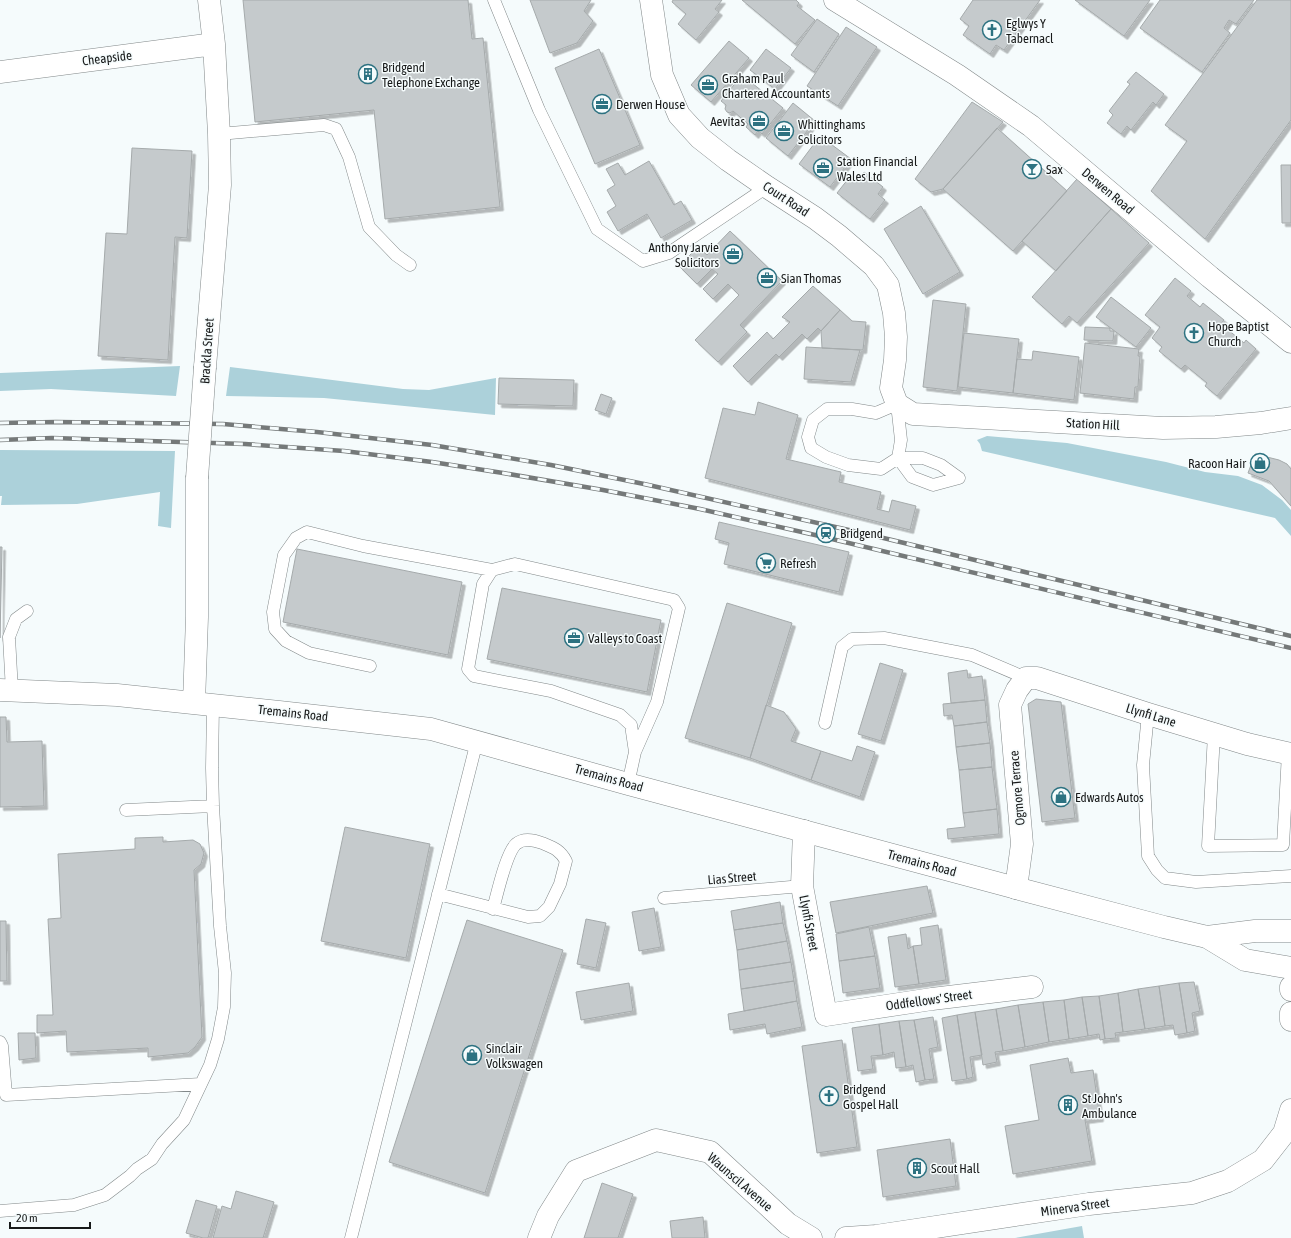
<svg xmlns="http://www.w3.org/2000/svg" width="1291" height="1238" font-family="'Asap Condensed',sans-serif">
  <defs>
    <filter id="shadow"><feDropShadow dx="3.5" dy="3.5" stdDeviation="0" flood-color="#0004"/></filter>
  </defs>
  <rect width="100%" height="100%" fill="#f5fbfc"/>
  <path fill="#acd1da" d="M 180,366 L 176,396 L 51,389 L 0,391 L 0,373 Z
    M 230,367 L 403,389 L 429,390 L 496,378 L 495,415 L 324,398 L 226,396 Z
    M 987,436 L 1067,443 L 1166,462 L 1205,472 L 1238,476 L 1262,485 L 1282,500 L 1291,510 L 1291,536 L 1275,518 L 982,451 L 980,444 L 977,440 Z
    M 0,450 L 175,451 L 171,528 L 158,526 L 160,492 L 77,504 L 1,505 L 2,496 L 0,496 Z
    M 1082,1226 L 1084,1238 L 1015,1238 Z"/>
  <path fill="#c5cacc" stroke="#a5aaab" filter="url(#shadow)" d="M 243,0 L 468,0 L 472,39 L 483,38 L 500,207 L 385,219 L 374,110 L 255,122 Z
    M 530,0 L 591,0 L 584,11 L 593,21 L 577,43 L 550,53 Z
    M 673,0 L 722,0 L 715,9 L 719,12 L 696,40 L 678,24 L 686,14 L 672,2 Z
    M 742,0 L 796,0 L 799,3 L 797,6 L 815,20 L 795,44 Z
    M 973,0 L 1040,0 L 1004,50 L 996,45 L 990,54 L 963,35 L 969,26 L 960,19 Z
    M 1075,0 L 1150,0 L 1124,36 Z
    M 1160,0 L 1254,0 L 1236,24 L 1229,20 L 1224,28 L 1230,33 L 1202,72 L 1140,28 Z
    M 1257,0 L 1291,0 L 1291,120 L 1205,239 L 1151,191 L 1187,141 L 1165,125 Z
    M 817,19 L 839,34 L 814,72 L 791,55 Z
    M 846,27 L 877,47 L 838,106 L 807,86 Z
    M 729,41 L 749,58 L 711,102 L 691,85 Z
    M 599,49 L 640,145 L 595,164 L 555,68 Z
    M 766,49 L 791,68 L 775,89 L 750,70 Z
    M 1136,72 L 1164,94 L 1156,105 L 1153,102 L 1131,130 L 1127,126 L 1121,134 L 1107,123 L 1113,115 L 1109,111 L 1130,84 L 1127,82 Z
    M 742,75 L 783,108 L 762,134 L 758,131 L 755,135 L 746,127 L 748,124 L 733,111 L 730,113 L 727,112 L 725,109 L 726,105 L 721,101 Z
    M 972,102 L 1003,122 L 943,189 L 931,192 L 915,179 Z
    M 793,103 L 815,121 L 788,156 L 766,138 Z
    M 997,128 L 1067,191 L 1013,251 L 943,189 Z
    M 820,136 L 851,159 L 830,187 L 799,164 Z
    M 132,148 L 192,151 L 187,238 L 175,237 L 168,360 L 98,356 L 106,233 L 127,234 Z
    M 649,161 L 674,205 L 681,201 L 692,220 L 661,238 L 647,214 L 618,231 L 607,212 L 616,206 L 607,190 L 615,185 L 606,169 L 618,163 L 625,175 Z
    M 1281,165 L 1291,165 L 1291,223 L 1282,223 Z
    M 864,172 L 883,187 L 878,194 L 885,200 L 870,219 L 837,193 L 852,174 L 859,179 Z
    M 1077,179 L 1111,209 L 1056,271 L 1022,241 Z
    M 921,206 L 960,272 L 923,294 L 884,229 Z
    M 1111,209 L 1149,243 L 1077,323 L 1069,316 L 1062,324 L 1032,297 Z
    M 730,231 L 782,281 L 740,325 L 747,332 L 718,362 L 695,340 L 739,295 L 728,284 L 713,299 L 703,289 L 718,274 L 712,269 L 697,284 L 679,266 L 698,247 L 707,255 Z
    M 1175,278 L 1191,291 L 1187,296 L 1200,307 L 1203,303 L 1224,320 L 1221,324 L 1244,343 L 1246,340 L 1256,349 L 1217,396 L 1205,386 L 1207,383 L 1185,365 L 1181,369 L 1159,351 L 1162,347 L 1152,338 L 1160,327 L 1145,315 Z
    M 813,286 L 840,310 L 821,331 L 818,328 L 807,339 L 802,334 L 779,357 L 776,354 L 748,382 L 733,366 L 767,332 L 773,339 L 790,322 L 782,317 Z
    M 1111,297 L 1151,328 L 1136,347 L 1096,317 Z
    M 933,300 L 966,304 L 957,391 L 923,387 Z
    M 840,310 L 852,321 L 866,322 L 863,350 L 822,348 L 821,331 Z
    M 1085,327 L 1110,328 L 1110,331 L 1114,331 L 1113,341 L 1084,340 Z
    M 964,333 L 1019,339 L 1013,393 L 958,387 Z
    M 1085,343 L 1139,349 L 1138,356 L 1140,356 L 1138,387 L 1135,387 L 1134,399 L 1080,393 Z
    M 806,347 L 860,350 L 851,382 L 804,379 Z
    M 1033,351 L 1079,357 L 1074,400 L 1013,393 L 1017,359 L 1032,360 Z
    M 499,378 L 574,380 L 573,406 L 498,404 Z
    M 601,394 L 612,398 L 606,414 L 595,410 Z
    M 758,402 L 798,415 L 786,459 L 841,472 L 839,482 L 881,492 L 877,509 L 889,512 L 892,500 L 916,506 L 910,530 L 705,478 L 723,408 L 755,415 Z
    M 1255,454 L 1279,460 L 1287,464 L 1291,469 L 1291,506 L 1269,481 L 1248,473 Z
    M 719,522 L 849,552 L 839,592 L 724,564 L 729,543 L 715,539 Z
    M 0,547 L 2,547 L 0,638 Z
    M 297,549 L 462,582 L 448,655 L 283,622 Z
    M 502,588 L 661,620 L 647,692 L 487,659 Z
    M 727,603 L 792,623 L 750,758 L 685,738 Z
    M 880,663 L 903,670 L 881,741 L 858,734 Z
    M 967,670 L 968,678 L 982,676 L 985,700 L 951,703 L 948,673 Z
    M 1036,699 L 1061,702 L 1075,818 L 1042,822 L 1028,704 Z
    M 985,700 L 987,722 L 954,726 L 952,715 L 944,716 L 943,704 Z
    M 766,705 L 784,712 L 796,729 L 791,741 L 821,751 L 811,780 L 750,758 Z
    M 0,717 L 6,717 L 7,742 L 42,741 L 44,806 L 0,807 Z
    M 987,722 L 990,743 L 956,747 L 954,726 Z
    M 990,743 L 992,767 L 959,770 L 956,747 Z
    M 857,746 L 875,752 L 860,797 L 811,780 L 821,751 L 852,761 Z
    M 992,767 L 997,809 L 963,813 L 959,770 Z
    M 997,809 L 999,834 L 948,839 L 947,829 L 965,827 L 963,813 Z
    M 345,827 L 430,844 L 406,958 L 321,941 Z
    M 163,837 L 163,842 L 193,840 L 200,844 L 204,853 L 201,864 L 194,870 L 202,1037 L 195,1047 L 188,1053 L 148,1057 L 148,1048 L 67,1052 L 66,1031 L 37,1033 L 37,1015 L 53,1015 L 48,919 L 61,918 L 58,854 L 135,849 L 135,838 Z
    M 927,886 L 933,913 L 836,933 L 830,902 Z
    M 780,902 L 783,923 L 734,930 L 731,911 Z
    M 654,908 L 661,947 L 639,951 L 632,912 Z
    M 586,919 L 606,923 L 596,968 L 577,964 Z
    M 467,920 L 563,950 L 485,1193 L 389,1162 Z
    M 0,921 L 6,921 L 7,981 L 0,981 Z
    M 783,923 L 787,941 L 737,950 L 734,930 Z
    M 938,925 L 946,980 L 919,984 L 913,946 L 922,945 L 920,928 Z
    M 869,927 L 875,956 L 839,961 L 836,934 Z
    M 906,934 L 908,949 L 913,946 L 919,984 L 895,987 L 888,937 Z
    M 787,941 L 791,962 L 739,970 L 737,950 Z
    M 875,956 L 880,988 L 843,993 L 839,961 Z
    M 791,962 L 794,981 L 741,989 L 739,970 Z
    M 794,981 L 797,1001 L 744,1011 L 741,989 Z
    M 1194,982 L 1200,1011 L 1192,1013 L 1195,1031 L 1187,1033 L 1179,983 Z
    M 629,983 L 633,1011 L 581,1020 L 576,992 Z
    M 1179,983 L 1187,1033 L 1175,1035 L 1173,1025 L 1165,1026 L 1159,986 Z
    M 1159,986 L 1165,1026 L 1145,1029 L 1138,989 Z
    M 1138,989 L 1145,1029 L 1123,1032 L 1118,993 Z
    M 1118,993 L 1123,1032 L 1115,1033 L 1116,1038 L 1105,1039 L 1099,996 Z
    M 1099,996 L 1105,1039 L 1100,1040 L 1099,1034 L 1088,1036 L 1082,997 Z
    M 1082,997 L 1088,1036 L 1069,1039 L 1064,1000 Z
    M 1064,1000 L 1069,1039 L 1049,1042 L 1043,1002 Z
    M 797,1001 L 802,1027 L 767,1034 L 765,1024 L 730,1030 L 728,1014 Z
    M 1043,1002 L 1049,1042 L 1025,1047 L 1018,1005 Z
    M 1018,1005 L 1025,1047 L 1003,1051 L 996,1009 Z
    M 996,1009 L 1003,1051 L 995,1052 L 997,1062 L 983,1065 L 975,1012 Z
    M 975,1012 L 982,1055 L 970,1057 L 973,1077 L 967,1079 L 957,1015 Z
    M 957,1015 L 967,1079 L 952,1081 L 942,1018 Z
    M 933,1017 L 938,1047 L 929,1049 L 934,1079 L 925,1080 L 914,1020 Z
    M 914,1020 L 925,1080 L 916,1082 L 913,1065 L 906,1067 L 899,1021 Z
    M 899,1021 L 906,1067 L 896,1068 L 894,1052 L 883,1055 L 879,1024 Z
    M 879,1024 L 883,1055 L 871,1056 L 873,1069 L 858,1071 L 852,1028 Z
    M 18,1033 L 35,1033 L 36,1058 L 19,1060 Z
    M 842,1040 L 857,1147 L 817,1153 L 802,1046 Z
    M 1068,1058 L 1071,1073 L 1093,1070 L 1100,1118 L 1085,1120 L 1092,1161 L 1013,1174 L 1005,1126 L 1039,1120 L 1030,1065 Z
    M 950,1139 L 956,1186 L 883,1197 L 877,1150 Z
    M 602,1183 L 633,1194 L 618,1238 L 584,1238 Z
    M 236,1191 L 274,1202 L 263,1238 L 213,1238 L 222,1206 L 231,1209 Z
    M 196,1200 L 217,1206 L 208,1238 L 203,1238 L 186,1233 Z
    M 703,1217 L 705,1238 L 672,1238 L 670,1221 Z"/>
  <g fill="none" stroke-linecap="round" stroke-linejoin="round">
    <defs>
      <path id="lane" d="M 494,0 L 539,110 L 597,229 L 643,261 L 669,253 L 767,187
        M 219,134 L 324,125 L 336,129 L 349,157 L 369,227 L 396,255 L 410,265
        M 897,404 L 901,440 L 898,458 L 881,469 L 848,465 L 826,457 L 811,448 L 808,437 L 813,420 L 827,409 L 852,409 L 876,413 Z
        M 898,458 L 912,477 L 933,485 L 959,478
        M 898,458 L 923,458 L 941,465 L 959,478
        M 370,666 L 309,653 L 286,641 L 275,629 L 273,612 L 284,555 L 296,538 L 307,532 L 363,546 L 492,570
        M 12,691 L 9,637 L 16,619 L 27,611
        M 1148,714 L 1143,765 L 1148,856 L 1157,870 L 1165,878 L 1196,882 L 1291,876
        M 825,723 L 842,647 L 852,639 L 884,638 L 972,655 L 1026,678
        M 1214,734 L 1208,846 L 1283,845 L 1288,753
        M 628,784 L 635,752 L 657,702 L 679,608 L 674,600 L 515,564 L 492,570 L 483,584 L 468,669 L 474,676 L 551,691 L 620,715 L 631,725 L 635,752
        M 126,810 L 213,806
        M 438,894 L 528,917 L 540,916 L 549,907 L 560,884 L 566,861 C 560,850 554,848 542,843 C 534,840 523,838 516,844 C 506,853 497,895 493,909
        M 664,898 L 802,886
        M 0,1042 L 2,1046 L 6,1095 L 201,1084
        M 0,1211 L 74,1205 L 105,1195 L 130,1176 L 137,1169 L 152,1159 L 162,1144 L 184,1120 L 210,1065 L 218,1039 L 224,1007 L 225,973 L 220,926 L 213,806 L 212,768 L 213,705
        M 351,1238 L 477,741"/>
      <path id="street" d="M 651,0 L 662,75 L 679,115 L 700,138 L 728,160 L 767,187 L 815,218 L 839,236 L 874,266 L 888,285 L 894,313 L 896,337 L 895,360 L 891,388 L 897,404 L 913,414 L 1163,428 L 1216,427 L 1261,423 L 1291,418
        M 804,831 L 802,886 L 826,1015 L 932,999 L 1032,987
        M 1016,888 L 1022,844 L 1010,705 L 1017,690 L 1026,678 L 1037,678 L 1148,714 L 1247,744 L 1291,754
        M 1291,987 L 1291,990
        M 1291,1013 L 1291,1020
        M 539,1238 L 548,1216 L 576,1171 L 656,1140 L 710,1152 L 788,1224 L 811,1238
        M 846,1238 L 876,1236 L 1089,1204 L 1192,1193 L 1228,1181 L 1263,1160 L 1284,1133 L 1291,1110"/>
      <path id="secondary" d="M 835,0 L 957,75 L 1031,126 L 1210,277 L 1291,342
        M 0,72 L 214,44
        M 205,367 L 220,185 L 219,134 L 214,44 L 209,0
        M 0,690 L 117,695 L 279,712 L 431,729 L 628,784 L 1016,888 L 1164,927 L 1207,937 L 1245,960 L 1291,968
        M 194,703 L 197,617 L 197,478
        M 1207,937 L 1255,931 L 1291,931"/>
    </defs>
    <use href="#lane" stroke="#828889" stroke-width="13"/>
    <use href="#street" stroke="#828889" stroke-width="23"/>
    <use href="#secondary" stroke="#828889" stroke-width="23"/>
    <use href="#lane" stroke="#fff" stroke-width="12"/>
    <use href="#street" stroke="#fff" stroke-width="22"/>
    <use href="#secondary" stroke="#fff" stroke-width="22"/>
    <defs>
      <path id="rail" d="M 0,423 L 56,422 L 223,424 L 317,432 L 432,445 L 551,465 L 644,484 L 871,535 L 1291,636
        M 0,440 L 52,438 L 245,444 L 344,451 L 432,462 L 503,473 L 603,490 L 700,509 L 815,535 L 1291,648"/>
    </defs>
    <use href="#rail" stroke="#757979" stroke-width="4.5"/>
    <use href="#rail" stroke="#f5fbfc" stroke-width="3" stroke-dasharray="9" stroke-linecap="butt"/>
    <defs>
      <path id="secondary-bridge" d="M 197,478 L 205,367"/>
    </defs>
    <use href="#secondary-bridge" stroke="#828889" stroke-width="23" stroke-linecap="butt"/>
    <use href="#secondary-bridge" stroke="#fff" stroke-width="22"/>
  </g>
  <defs>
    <symbol id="church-ring" viewBox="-11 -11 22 22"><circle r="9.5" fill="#f5fbfc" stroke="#2d7281" stroke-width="1.5"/><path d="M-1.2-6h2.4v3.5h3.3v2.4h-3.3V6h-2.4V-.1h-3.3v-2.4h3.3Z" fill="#2d7281"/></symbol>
    <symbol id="building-ring" viewBox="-11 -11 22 22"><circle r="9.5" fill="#f5fbfc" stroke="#2d7281" stroke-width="1.5"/><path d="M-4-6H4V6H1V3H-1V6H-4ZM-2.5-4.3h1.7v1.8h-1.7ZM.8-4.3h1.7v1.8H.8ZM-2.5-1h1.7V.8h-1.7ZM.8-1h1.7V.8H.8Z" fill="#2d7281"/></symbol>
    <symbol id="office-ring" viewBox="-11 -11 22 22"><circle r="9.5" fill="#f5fbfc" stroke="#2d7281" stroke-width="1.5"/><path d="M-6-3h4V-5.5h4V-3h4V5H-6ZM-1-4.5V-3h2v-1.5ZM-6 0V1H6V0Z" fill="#2d7281"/></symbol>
    <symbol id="bar-ring" viewBox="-11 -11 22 22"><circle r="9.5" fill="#f5fbfc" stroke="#2d7281" stroke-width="1.5"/><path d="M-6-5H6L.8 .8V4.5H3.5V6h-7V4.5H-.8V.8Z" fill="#2d7281"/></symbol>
    <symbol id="shop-ring" viewBox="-11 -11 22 22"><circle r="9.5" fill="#f5fbfc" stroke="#2d7281" stroke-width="1.5"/><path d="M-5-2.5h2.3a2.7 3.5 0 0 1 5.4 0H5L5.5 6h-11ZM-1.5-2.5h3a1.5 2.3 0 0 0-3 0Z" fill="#2d7281"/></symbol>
    <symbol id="station-ring" viewBox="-11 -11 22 22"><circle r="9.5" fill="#f5fbfc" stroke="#2d7281" stroke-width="1.5"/><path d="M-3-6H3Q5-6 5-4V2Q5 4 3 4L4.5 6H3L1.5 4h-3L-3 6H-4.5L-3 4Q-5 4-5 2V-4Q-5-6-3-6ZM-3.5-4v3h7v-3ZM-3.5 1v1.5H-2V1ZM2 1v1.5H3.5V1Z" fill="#2d7281"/></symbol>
    <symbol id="supermarket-ring" viewBox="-11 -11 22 22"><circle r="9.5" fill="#f5fbfc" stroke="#2d7281" stroke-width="1.5"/><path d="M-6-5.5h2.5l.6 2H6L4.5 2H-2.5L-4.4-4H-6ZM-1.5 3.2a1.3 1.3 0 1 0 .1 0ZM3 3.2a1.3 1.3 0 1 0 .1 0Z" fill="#2d7281"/></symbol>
  </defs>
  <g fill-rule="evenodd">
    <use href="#church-ring" x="981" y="19" width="22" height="22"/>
    <use href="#building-ring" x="357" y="63" width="22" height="22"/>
    <use href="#office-ring" x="697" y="74" width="22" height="22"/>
    <use href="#office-ring" x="591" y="93" width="22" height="22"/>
    <use href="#office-ring" x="748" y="110" width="22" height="22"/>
    <use href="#office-ring" x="773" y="120" width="22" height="22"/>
    <use href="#office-ring" x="812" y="157" width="22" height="22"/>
    <use href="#bar-ring" x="1021" y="158" width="22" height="22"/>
    <use href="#office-ring" x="722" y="243" width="22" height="22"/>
    <use href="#office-ring" x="756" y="267" width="22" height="22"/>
    <use href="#church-ring" x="1183" y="322" width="22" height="22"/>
    <use href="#shop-ring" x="1249" y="452" width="22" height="22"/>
    <use href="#station-ring" x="815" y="522" width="22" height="22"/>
    <use href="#supermarket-ring" x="755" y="552" width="22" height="22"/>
    <use href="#office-ring" x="563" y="627" width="22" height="22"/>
    <use href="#shop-ring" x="1050" y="786" width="22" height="22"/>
    <use href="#shop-ring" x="461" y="1044" width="22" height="22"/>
    <use href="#church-ring" x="818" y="1085" width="22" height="22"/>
    <use href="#building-ring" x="1057" y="1094" width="22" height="22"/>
    <use href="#building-ring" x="906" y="1157" width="22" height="22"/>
  </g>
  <g text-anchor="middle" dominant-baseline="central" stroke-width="3" stroke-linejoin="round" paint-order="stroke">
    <g font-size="13" fill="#171919" stroke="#f5fbfc" text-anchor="start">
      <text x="1006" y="23">Eglwys Y<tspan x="1006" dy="15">Tabernacl</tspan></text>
      <text x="382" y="67">Bridgend<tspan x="382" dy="15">Telephone Exchange</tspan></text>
      <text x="722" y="78">Graham Paul<tspan x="722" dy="15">Chartered Accountants</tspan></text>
      <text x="616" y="104">Derwen House</text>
      <text x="745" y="121" text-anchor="end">Aevitas</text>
      <text x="798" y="124">Whittinghams<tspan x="798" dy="15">Solicitors</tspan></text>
      <text x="837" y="161">Station Financial<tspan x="837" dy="15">Wales Ltd</tspan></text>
      <text x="1046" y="169">Sax</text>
      <text x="719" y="247" text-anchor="end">Anthony Jarvie<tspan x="719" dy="15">Solicitors</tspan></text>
      <text x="781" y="278">Sian Thomas</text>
      <text x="1208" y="326">Hope Baptist<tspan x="1208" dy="15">Church</tspan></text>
      <text x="1246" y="463" text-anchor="end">Racoon Hair</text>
      <text x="840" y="533">Bridgend</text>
      <text x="780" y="563">Refresh</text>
      <text x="588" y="638">Valleys to Coast</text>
      <text x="1075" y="797">Edwards Autos</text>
      <text x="486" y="1048">Sinclair<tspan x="486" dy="15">Volkswagen</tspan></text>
      <text x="843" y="1089">Bridgend<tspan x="843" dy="15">Gospel Hall</tspan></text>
      <text x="1082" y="1098">St John's<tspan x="1082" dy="15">Ambulance</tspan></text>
      <text x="931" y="1168">Scout Hall</text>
    </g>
    <g font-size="13" fill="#171919" stroke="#f5fbfc">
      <text transform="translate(107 58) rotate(-7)">Cheapside</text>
      <text transform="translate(1108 191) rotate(40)">Derwen Road</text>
      <text transform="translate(786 199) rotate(33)">Court Road</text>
      <text transform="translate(207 351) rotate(-86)">Brackla Street</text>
      <text transform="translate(1093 424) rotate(3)">Station Hill</text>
      <text transform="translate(293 713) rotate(6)">Tremains Road</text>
      <text transform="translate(1151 715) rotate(17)">Llynfi Lane</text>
      <text transform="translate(609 778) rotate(16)">Tremains Road</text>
      <text transform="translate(1017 788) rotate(-95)">Ogmore Terrace</text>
      <text transform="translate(922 863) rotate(15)">Tremains Road</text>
      <text transform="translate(732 878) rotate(-5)">Lias Street</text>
      <text transform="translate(809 923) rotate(79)">Llynfi Street</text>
      <text transform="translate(929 1000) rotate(-8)">Oddfellows' Street</text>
      <text transform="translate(740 1182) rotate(41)">Waunscil Avenue</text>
      <text transform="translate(1075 1207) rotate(-8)">Minerva Street</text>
    </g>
  </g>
  <path d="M10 1222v6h80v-6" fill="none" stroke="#171919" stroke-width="2"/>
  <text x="16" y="1222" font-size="12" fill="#171919" stroke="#f5fbfc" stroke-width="3" paint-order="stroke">20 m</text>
</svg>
